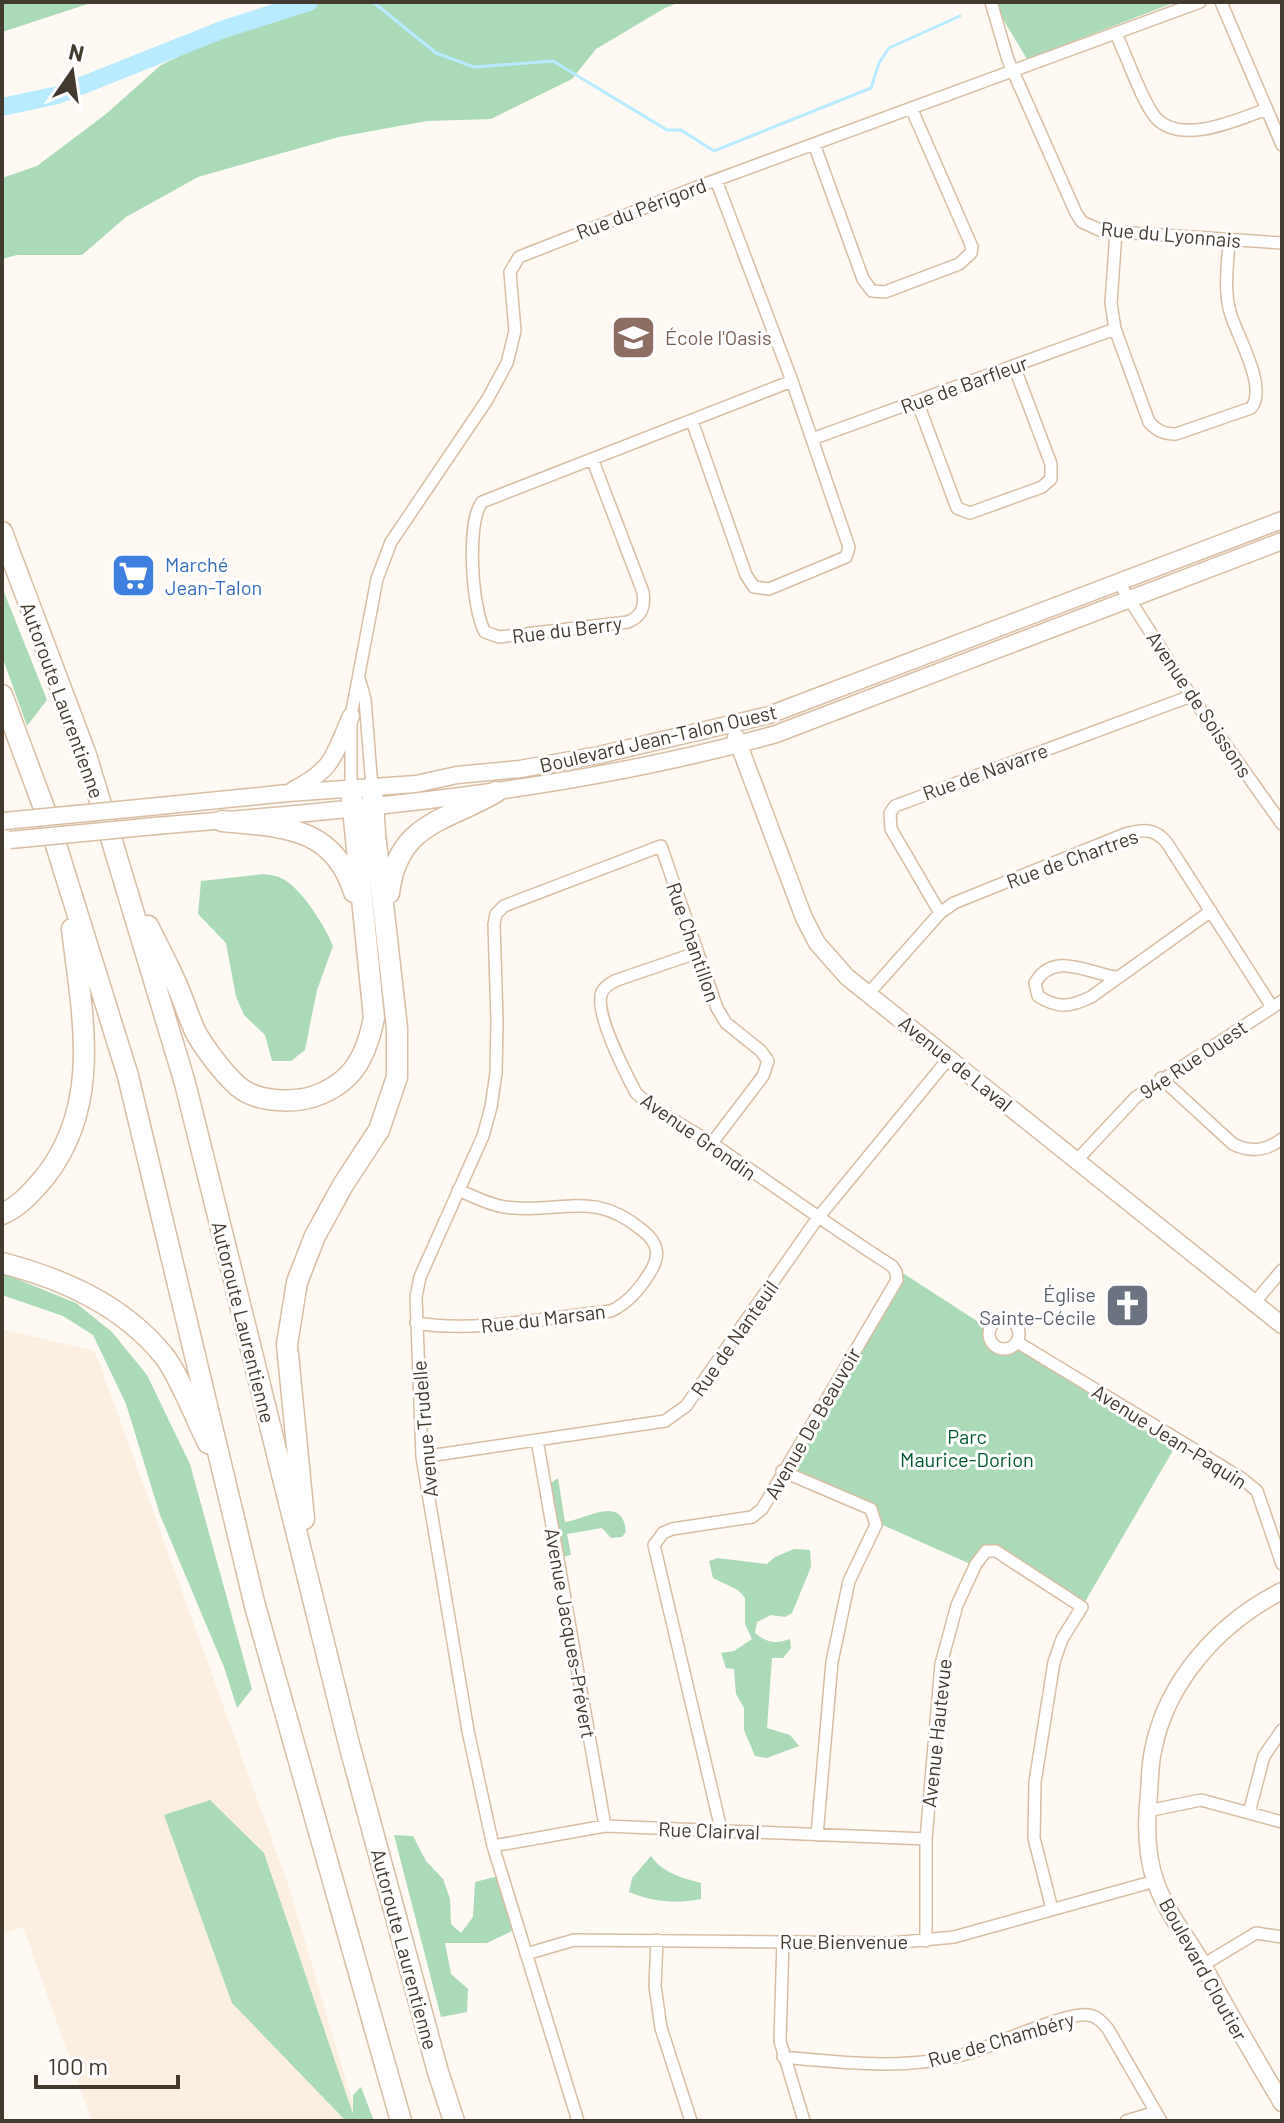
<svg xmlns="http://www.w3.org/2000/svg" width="1284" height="2123" font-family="Barlow,sans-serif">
  <rect width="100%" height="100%" fill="#fef9f3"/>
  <path fill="#fbefe2" d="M 2,1329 L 95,1351 L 289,1887 L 358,2121 L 92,2121 L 23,1927 L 2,1934 Z"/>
  <path fill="#aadab8" d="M 2,2 L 94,2 L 2,32 Z
    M 324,2 L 680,2 L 665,8 L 596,49 L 572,79 L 491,119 L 427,121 L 339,137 L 198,177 L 126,217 L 82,255 L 17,255 L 2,259 L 2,178 L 37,166 L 106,114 L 161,65 L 255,20 Z
    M 996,2 L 1176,2 L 1027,59 L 998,11 Z
    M 2,587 L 47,700 L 27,726 L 2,656 Z
    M 264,874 C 270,875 278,876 283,879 C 302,889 325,926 333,946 L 317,990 L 305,1050 L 291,1061 L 272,1061 L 265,1035 L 244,1015 L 236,997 L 226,943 L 198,914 L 201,881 Z
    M 892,1266 L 983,1325 L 991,1327 L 990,1336 L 995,1346 L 1005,1349 L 1014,1345 L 1179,1440 L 1082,1607 L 996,1551 L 976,1564 L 968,1563 L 876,1522 L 871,1509 L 782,1471 L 895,1284 Z
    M 2,1273 L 76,1303 L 112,1332 L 147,1375 L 190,1464 L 252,1689 L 237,1708 L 224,1667 L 160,1515 L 126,1404 L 93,1335 L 63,1316 L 2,1295 Z
    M 558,1478 L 565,1522 C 585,1520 623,1493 626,1532 L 622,1537 L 611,1538 L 602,1528 L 567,1534 L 571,1555 L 561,1557 L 548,1485 Z
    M 794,1549 L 810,1550 L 811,1567 L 792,1613 L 785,1617 L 771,1615 L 757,1622 L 755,1633 C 767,1643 775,1644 790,1639 L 791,1648 L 783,1658 L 772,1658 L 767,1728 L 790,1735 L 799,1746 L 767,1758 L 755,1756 L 744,1730 L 744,1708 L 736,1694 L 734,1669 L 726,1668 L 721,1653 L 734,1651 L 752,1639 L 745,1624 L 745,1598 L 738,1590 L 713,1578 L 709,1561 L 718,1558 L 767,1564 L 775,1557 Z
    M 210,1800 L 264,1853 L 353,2114 L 353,2095 L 361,2087 L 374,2121 L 346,2121 L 232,2003 L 164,1815 Z
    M 394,1835 L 413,1836 L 426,1861 L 443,1879 L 450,1899 L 451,1924 L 461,1933 L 473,1917 L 475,1882 L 502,1875 L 512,1931 L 487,1943 L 445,1943 L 451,1974 L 468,1989 L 467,2012 L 441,2017 Z
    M 651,1856 C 663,1873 682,1878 701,1883 L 701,1899 C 674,1904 654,1902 629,1892 L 632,1878 Z"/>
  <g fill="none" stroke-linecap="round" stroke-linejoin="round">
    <path stroke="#b8ebff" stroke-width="3" d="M 373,2 L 436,53 L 474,67 L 553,61 L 667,130 L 681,130 L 714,151 L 871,88 L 879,63 L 889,48 L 960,16"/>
    <path stroke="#b8ebff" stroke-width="18" d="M 2,107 L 58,95 L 224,29 L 309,2"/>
    <defs>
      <path id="street" d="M 991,2 L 1008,60 L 1076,213 L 1082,222 L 1102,231 L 1282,243
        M 1221,2 L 1282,145
        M 1116,34 C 1126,54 1142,102 1156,118 C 1182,146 1239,119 1267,109
        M 814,144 L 863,279 L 872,291 L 885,292 L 959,264 L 971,253 L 972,247 L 912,110
        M 1116,232 L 1111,303 L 1115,329 L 1149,422 C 1157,431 1164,434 1176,434 L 1251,408 C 1268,388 1238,338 1231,315 C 1223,291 1228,264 1229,240
        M 917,401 L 957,508 L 970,513 L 1042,487 L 1051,479 L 1051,464 L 1014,366
        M 692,421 L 746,575 L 754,587 L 769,589 L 846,557 L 849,547 L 792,381 L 716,180
        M 812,439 L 1115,329
        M 593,461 L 643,592 C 645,607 642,616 628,622 L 499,637 L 485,632 C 472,611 466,522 482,502 L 792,381
        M 1119,583 L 1191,696 L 1282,824
        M 359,678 L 365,699 L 372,788
        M 351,789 L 351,716 L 377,579 L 391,542 L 487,400 L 507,363 L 515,331 L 510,272 L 519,257 L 705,184 L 1200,2
        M 940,913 L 891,829 L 890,813 L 895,806 L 1191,696
        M 696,953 L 617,980 C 611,983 605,986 602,992 C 593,1011 626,1074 636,1093 C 658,1114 688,1127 713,1144 C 773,1185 831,1227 892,1266 L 896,1272 L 897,1280 L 762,1509 L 752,1517 L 672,1529 L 663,1533 L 654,1545 L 721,1829
        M 1115,977 C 1087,972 1053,951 1035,983 L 1038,996 C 1058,1009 1070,1007 1091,997 L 1211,911
        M 869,993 L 940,913 L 954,903 L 1125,834 C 1143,829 1155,828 1167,843 L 1272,1007
        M 1161,1078 L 1233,1144 C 1251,1153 1266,1151 1282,1139
        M 1077,1160 L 1136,1097 L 1282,1001
        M 1254,1303 L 1282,1270
        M989 1334a15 15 0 1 1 30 0a15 15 0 1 1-30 0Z
        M 416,1323 C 474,1333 551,1317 611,1311 C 629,1303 644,1284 653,1267 C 661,1251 655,1240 642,1230 C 591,1188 561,1215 505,1207 C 489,1205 473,1196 458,1190
        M 1017,1342 L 1241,1478 L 1257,1491 L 1282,1564
        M 537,1440 L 605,1826
        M 422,1457 L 665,1421 L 686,1406 L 817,1219 L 949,1058
        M 782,1471 L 871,1509 L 876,1525 L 849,1581 L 832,1662 L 817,1835
        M 1147,1811 L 1201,1800 L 1282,1822
        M 1249,1813 L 1264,1756 L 1282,1730
        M 493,1846 L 605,1826 L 926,1839
        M 657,1940 L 655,1986 L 661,2028 L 691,2121
        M 783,1941 L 780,2041 L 804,2121
        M 926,1941 L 926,1839 L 941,1664 L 957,1605 L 976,1564 L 986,1551 L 996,1551 L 1082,1607 L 1062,1639 L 1054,1662 L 1035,1782 L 1034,1838 L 1052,1909
        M 526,1954 L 574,1940 L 892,1943 L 954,1937 L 1155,1881
        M 1203,1965 L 1256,1933 L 1282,1937
        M 783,2057 C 845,2063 912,2071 972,2052 C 997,2044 1067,2012 1088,2015 C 1097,2016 1102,2022 1108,2029 L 1161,2121
        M 578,2121 L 493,1846 L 468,1731 L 422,1457 L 416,1297 L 420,1277 L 483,1136 L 491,1107 L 496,1073 L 497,1021 L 494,924 L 496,914 L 504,906 L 661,846 L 717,1008 L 726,1023 L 761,1051 L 768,1061 L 763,1076 L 712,1143
        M 1126,2121 L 1156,2112"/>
      <path id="secondary" d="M 736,737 L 804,918 L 817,943 L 847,977 L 1282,1325
        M 293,790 C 334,769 333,757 351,716
        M 149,807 L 288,793 L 416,784 L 457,775 L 520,769 L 599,755 L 769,715 L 1282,520
        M 155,826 C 364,809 574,791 776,734 L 1282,541
        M 1282,1591 C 1220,1622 1166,1681 1153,1751 C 1150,1764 1150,1779 1149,1793 C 1146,1821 1146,1856 1156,1883 C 1167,1914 1188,1938 1204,1967 C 1229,2013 1255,2058 1282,2103"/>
      <path id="highway" d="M 2,532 L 86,755 L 185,1083 L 349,1744 L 438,2072 L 454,2121
        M 2,695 L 47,816 L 128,1076 L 255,1606 L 401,2121
        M 222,821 C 281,827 333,825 354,892
        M 389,893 C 398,822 445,822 496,792
        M 148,926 C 157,944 167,963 175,981 C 183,998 188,1016 196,1033 C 205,1049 228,1080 243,1090 C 261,1102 295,1103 315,1096 C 354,1082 366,1056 374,1018 L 351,789
        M 2,1214 C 19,1207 32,1192 44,1178 C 103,1105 82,1014 72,929
        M 2,1263 C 63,1279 123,1305 164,1356 C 179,1375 196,1419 208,1443
        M 304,1519 L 287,1344 L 297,1282 L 315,1236 L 343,1185 L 379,1130 L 397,1077 L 397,1028 L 375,833 L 372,788"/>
    </defs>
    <use href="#street" stroke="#d7bea4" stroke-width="14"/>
    <use href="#secondary" stroke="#d7bea4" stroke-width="19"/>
    <use href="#highway" stroke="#d7bea4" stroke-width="23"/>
    <use href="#street" stroke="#fff" stroke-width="11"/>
    <use href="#secondary" stroke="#fff" stroke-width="16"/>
    <use href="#highway" stroke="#fff" stroke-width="20"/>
    <defs>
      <path id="secondary-bridge" d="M 4,821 L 149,807
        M 10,840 L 155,826"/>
    </defs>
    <use href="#secondary-bridge" stroke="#d7bea4" stroke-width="19" stroke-linecap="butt"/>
    <use href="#secondary-bridge" stroke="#fff" stroke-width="16"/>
  </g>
  <defs>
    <symbol id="school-square" viewBox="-11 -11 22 22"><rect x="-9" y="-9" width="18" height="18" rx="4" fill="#8d6e63" stroke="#fff"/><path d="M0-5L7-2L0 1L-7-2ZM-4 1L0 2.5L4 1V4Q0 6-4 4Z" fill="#fff"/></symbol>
    <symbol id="supermarket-square" viewBox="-11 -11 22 22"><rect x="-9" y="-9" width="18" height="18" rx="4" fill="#3f7fe0" stroke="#fff"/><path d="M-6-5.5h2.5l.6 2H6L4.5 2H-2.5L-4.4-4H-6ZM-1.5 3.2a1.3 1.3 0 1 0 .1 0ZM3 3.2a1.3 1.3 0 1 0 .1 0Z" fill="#fff"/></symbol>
    <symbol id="church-square" viewBox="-11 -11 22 22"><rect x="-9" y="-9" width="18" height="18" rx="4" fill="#6b7280" stroke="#fff"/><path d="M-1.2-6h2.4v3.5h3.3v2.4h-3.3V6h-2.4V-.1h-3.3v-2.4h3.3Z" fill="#fff"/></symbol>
  </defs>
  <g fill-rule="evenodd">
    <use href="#school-square" x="608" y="312" width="51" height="51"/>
    <use href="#supermarket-square" x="108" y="550" width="51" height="51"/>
    <use href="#church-square" x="1102" y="1280" width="51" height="51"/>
  </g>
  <g text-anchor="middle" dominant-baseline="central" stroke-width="6" stroke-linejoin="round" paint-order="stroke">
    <g font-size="20" fill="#433a2f" stroke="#fff">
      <text transform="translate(641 208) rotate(-21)">Rue du Périgord</text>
      <text transform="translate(1171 234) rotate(5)">Rue du Lyonnais</text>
      <text transform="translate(964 384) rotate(-20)">Rue de Barfleur</text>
      <text transform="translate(567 629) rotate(-7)">Rue du Berry</text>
      <text transform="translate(63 700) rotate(70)">Autoroute Laurentienne</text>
      <text transform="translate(1200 704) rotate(56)">Avenue de Soissons</text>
      <text transform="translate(658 738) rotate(-13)">Boulevard Jean-Talon Ouest</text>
      <text transform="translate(985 771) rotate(-20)">Rue de Navarre</text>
      <text transform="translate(1072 858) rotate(-20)">Rue de Chartres</text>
      <text transform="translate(694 942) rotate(71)">Rue Chantillon</text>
      <text transform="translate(1193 1059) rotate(-34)">94e Rue Ouest</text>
      <text transform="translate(956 1063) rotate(39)">Avenue de Laval</text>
      <text transform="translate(699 1136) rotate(35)">Avenue Grondin</text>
      <text transform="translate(543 1318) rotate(-7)">Rue du Marsan</text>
      <text transform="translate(244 1322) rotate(76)">Autoroute Laurentienne</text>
      <text transform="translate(734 1338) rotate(-55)">Rue de Nanteuil</text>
      <text transform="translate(812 1423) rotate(-60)">Avenue De Beauvoir</text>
      <text transform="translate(424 1429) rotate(-95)">Avenue Trudelle</text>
      <text transform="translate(1170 1436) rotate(32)">Avenue Jean-Paquin</text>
      <text transform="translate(571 1633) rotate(80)">Avenue Jacques-Prévert</text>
      <text transform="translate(936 1733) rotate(-84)">Avenue Hautevue</text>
      <text transform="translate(709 1830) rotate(2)">Rue Clairval</text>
      <text x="844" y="1941">Rue Bienvenue</text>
      <text transform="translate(405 1949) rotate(75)">Autoroute Laurentienne</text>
      <text transform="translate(1204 1969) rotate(61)">Boulevard Cloutier</text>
      <text transform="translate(1001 2039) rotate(-16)">Rue de Chambéry</text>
    </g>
    <g font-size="20" fill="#785e54" stroke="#fff" text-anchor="start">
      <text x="665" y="337">École l'Oasis</text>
    </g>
    <g font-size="20" fill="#366cbe" stroke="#fff" text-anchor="start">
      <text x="165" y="564">Marché<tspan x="165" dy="23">Jean-Talon</tspan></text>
    </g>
    <g font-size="20" fill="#5b616d" stroke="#fff" text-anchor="end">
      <text x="1096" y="1294">Église<tspan x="1096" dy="23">Sainte-Cécile</tspan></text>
    </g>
    <g font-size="20" fill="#00592e" stroke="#fff">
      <text x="967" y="1436">Parc<tspan x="967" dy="23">Maurice-Dorion</tspan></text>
    </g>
  </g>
  <rect width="1284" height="2123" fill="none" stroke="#433a2f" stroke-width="8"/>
  <g transform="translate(72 72) rotate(13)" stroke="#ffffff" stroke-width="6" paint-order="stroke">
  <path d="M0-6L14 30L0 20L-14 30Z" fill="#433a2f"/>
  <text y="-12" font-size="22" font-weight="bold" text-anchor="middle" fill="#433a2f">N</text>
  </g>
  <path d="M36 2075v12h142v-12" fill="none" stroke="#433a2f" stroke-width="4"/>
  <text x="48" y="2075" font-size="24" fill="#433a2f" stroke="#ffffff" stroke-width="6" paint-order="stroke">100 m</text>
</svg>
